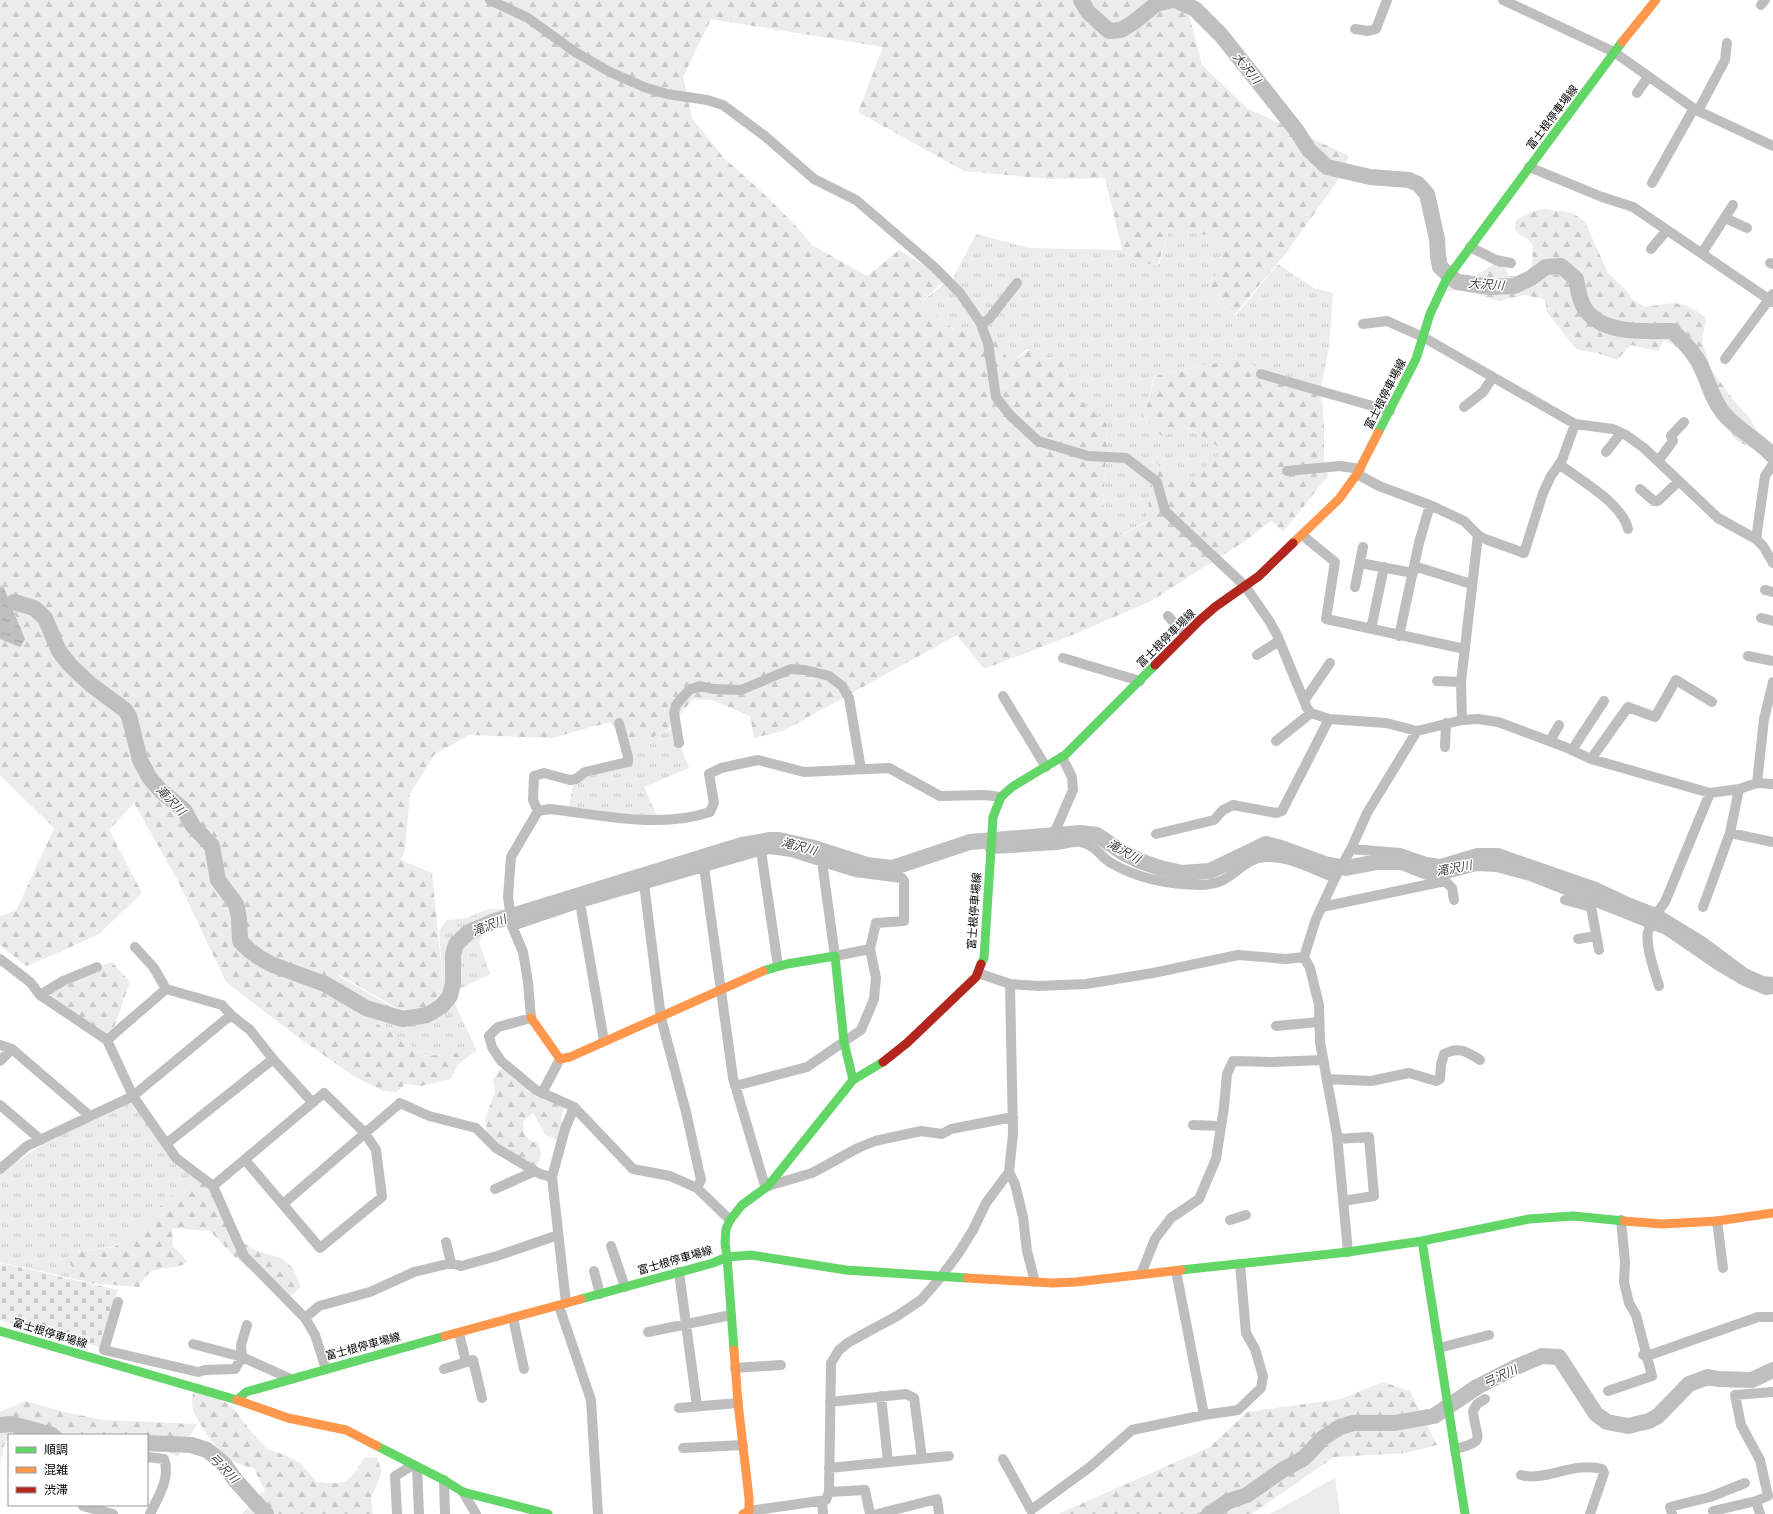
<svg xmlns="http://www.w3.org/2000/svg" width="1773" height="1514" font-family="'PT Sans Narrow','Noto Sans JP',sans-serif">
  <defs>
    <pattern id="grass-tufts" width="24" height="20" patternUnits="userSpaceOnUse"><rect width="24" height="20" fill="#ececec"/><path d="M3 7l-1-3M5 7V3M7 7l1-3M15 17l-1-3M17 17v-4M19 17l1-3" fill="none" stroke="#c9c9c9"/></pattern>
    <pattern id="forest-firs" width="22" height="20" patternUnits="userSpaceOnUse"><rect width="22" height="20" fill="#ececec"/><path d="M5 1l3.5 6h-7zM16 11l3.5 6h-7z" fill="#c9c9c9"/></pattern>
    <pattern id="cemetery-stones" width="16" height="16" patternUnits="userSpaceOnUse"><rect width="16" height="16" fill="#ececec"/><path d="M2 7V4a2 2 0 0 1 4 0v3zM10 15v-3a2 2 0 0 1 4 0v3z" fill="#c9c9c9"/></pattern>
    <pattern id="water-ripples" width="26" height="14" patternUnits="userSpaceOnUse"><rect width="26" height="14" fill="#bfbfbf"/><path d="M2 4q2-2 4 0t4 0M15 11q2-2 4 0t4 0" fill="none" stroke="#a2a2a2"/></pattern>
  </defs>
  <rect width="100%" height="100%" fill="#fff"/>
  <path fill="url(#grass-tufts)" d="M 1170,228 L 1228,239 L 1209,296 L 1236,315 L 1278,264 L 1314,288 L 1333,293 L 1329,347 L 1321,388 L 1234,359 L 1154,376 L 1144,417 L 1162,436 L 1186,428 L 1224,450 L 1187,484 L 1152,462 L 1147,521 L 1120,535 L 1103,513 L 1107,424 L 1070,390 L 1063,360 L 1027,349 L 1010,364 L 991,330 L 954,330 L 921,302 L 953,278 L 976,234 L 1030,248 L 1124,250 L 1159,264 Z
    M 671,729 L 675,731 L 689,768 L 644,787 L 659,820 L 569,808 L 573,784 L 582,777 L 630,761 L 628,747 Z
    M 487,909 L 503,909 L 507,919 L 482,935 L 479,943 L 490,974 L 460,989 L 455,1004 L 477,1051 L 429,1056 L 400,1041 L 330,994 L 339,976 L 402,1013 L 423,1010 L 437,997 L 443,982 L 439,931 L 447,920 L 467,918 Z
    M 132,1098 L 166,1144 L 199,1175 L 186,1189 L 167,1199 L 134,1235 L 115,1246 L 69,1253 L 84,1281 L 0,1262 L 0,1173 L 39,1147 Z"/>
  <path fill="url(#forest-firs)" d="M 0,0 L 1185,0 L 1202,65 L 1247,108 L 1349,156 L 1336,183 L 1286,253 L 1235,314 L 1209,296 L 1227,239 L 1170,228 L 1157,267 L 1123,253 L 1105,178 L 1049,179 L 964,171 L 858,112 L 883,47 L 711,19 L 683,77 L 692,118 L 723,157 L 762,192 L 795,225 L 812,245 L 867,276 L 899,250 L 946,279 L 921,302 L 954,330 L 991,330 L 1010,363 L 1029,350 L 1063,360 L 1070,390 L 1107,424 L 1103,513 L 1120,535 L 1147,522 L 1152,462 L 1187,483 L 1224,450 L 1187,428 L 1162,436 L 1144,417 L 1155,376 L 1234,359 L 1321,388 L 1324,425 L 1324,460 L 1328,476 L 1283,532 L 1271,521 L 1245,541 L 1151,601 L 1075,634 L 984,669 L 957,635 L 783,731 L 754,738 L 750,716 L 712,700 L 693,699 L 666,731 L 630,747 L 610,722 L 552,738 L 469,735 L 434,755 L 410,794 L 405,849 L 401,860 L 432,873 L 443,983 L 436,998 L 422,1010 L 403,1012 L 340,975 L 329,993 L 427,1056 L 477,1051 L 458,1064 L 451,1079 L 421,1086 L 405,1084 L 397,1092 L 383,1091 L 355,1077 L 299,1038 L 226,982 L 178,881 L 134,803 L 109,830 L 142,893 L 99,934 L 60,952 L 26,966 L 0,945 L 0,916 L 16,911 L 54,828 L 0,775 L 0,638 L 25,639 L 4,588 L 0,586 Z
    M 1545,209 L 1573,213 L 1585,222 L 1608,273 L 1625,289 L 1632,299 L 1645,307 C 1674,303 1681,298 1706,318 L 1702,342 L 1711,369 L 1734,401 L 1749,417 L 1758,433 L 1773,445 L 1773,458 L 1737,441 L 1712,404 L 1681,349 L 1664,340 L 1658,351 L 1631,345 L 1617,360 L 1597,353 L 1576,349 L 1547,312 L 1545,300 L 1526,295 L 1499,301 L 1457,289 L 1447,292 L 1450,272 L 1475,276 L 1496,263 L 1505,262 L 1508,276 L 1523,277 L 1532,265 L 1533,245 L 1529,240 L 1522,236 L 1515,230 L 1516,220 L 1536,210 Z
    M 112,962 L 130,982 L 114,1027 L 102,1036 L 49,995 L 95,969 Z
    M 508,1067 L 564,1108 L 561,1118 L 563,1130 L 557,1140 L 546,1135 L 533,1113 L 523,1122 L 524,1134 L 532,1142 L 537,1142 C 542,1152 542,1159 535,1167 L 488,1138 L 485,1119 L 495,1092 L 493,1080 L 499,1070 Z
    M 199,1175 L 210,1190 L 230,1229 L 251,1249 L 281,1258 L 293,1268 L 301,1287 L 287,1299 L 235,1257 L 210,1231 L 172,1228 L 173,1246 L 188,1262 C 166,1275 153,1259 139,1287 L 88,1283 L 81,1278 L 71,1265 L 68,1253 L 114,1247 L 134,1235 L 167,1199 L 186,1189 Z
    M 197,1382 L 233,1408 L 253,1434 L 267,1449 L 285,1455 L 300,1463 L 317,1482 C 346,1486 350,1482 364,1458 L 376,1457 L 382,1471 L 371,1498 L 373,1514 L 243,1514 L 242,1513 L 265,1490 L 254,1469 C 248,1466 241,1465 234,1462 C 221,1456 192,1418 192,1403 C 191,1397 195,1388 197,1382 Z
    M 1383,1382 L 1410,1391 L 1437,1445 L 1406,1453 L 1334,1457 L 1252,1514 L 1058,1514 L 1210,1447 L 1247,1412 L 1341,1399 Z
    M 25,1401 L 69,1413 L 104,1420 L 197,1424 L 188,1438 L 178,1457 L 167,1451 L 147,1453 L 147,1435 L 9,1435 L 9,1441 L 5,1441 L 0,1465 L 0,1412 Z"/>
  <path fill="url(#cemetery-stones)" d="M 1,1263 L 118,1290 L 100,1347 L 0,1320 L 0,1268 Z"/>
  <path fill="#ececec" d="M 1335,1478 L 1340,1514 L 1270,1514 Z"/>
  <path fill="url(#water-ripples)" d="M 0,586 L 4,588 L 25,639 L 20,647 L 0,639 Z
    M 1239,1490 L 1244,1502 L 1221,1514 L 1196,1514 C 1211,1509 1225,1497 1239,1490 Z"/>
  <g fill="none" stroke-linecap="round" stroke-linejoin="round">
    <path stroke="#bfbfbf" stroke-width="2.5" d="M 0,600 L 14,602"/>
    <path stroke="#bfbfbf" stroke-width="16" d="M 1081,0 L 1088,12 L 1109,31 L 1121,30 L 1134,22 L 1156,4 L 1172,0
      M 1175,0 L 1195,9 L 1221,35 L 1297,131 L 1309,150 L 1327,167 L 1370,177 L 1409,180 L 1418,184 L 1427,194 L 1437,239 L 1438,256 L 1440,267 L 1457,282 L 1491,287 L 1514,286 L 1531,278 L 1546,267 L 1561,266 L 1576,279 C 1578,289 1579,300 1585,309 C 1603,335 1645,331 1673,331 C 1682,341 1694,352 1700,364 C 1708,381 1712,400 1724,414 C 1738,430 1758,440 1773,456
      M 14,602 L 34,608 L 45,618 L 59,651 L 70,665 L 90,684 L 125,710 L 129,716 L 140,760 L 149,777 L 161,791 L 184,810 L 193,826 L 212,846 L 218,880 L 236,904 L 239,918 L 240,941 L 249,950 L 260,958 L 273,965 L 325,984 L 366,1008 L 403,1019 L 427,1015 L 442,1006 L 450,996 L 453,983 L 453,955 L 456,944 L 469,932 L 492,922 L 742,845 L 770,840 L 779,840 L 810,847 L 867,865 L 892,868 L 970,842 L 1080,833 L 1097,835 L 1122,852 L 1140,861 L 1160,868 L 1182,873 L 1210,871 L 1266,844 L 1281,848 L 1325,864 L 1346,868 L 1377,862 L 1402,862 L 1430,873 L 1449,870 L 1476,863 L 1497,864 L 1531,873 L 1667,927 L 1718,962 L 1747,979 L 1766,987 L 1773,986
      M 0,1425 L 12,1424 L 52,1435
      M 147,1443 L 191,1445 L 207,1450 L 223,1463 L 236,1481 L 266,1514
      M 1209,1514 L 1229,1501 L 1247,1495 L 1281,1471 L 1304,1458 L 1323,1438 L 1340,1427 L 1353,1423 L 1395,1423 L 1434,1416 L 1477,1387 L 1516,1367 L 1542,1356 L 1559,1357 L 1596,1414 L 1607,1422 L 1628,1426 L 1649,1421 L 1658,1416 L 1689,1384 L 1708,1377 L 1718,1379 L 1752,1380 L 1773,1370"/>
    <path stroke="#bebebe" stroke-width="10" d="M 490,0 L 528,18 L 575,52 L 610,72 L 644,87 L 667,94 L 707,100 L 723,105 L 766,137 L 814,179 L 856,200 L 933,266 L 960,293 L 980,322 L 988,343 L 996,397 L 1010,415 L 1038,441 L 1088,456 L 1126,458 L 1157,482 L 1165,511 L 1245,586 L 1270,622 L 1277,635 L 1307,708 L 1311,713 L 1329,719 L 1386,723 L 1417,731 L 1462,720 L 1478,719 L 1498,722 L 1565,747 L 1591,759 L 1710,793 L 1739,789 L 1757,783 L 1773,784
      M 1503,0 L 1614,52 L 1696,110 L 1773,146
      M 1761,5 L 1765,0
      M 1355,29 L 1368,31 L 1376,29 L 1387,0
      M 1637,93 L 1648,77
      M 1698,111 L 1725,60 L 1727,43
      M 1529,167 L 1602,197 L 1633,207 L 1773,302
      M 1652,183 L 1694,108
      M 1725,218 L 1747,228
      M 1470,247 L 1496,260 L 1511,263
      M 1651,249 L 1667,230
      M 1702,253 L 1733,205
      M 1770,263 L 1773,264
      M 981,324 L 989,319 L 1017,283
      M 1363,324 L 1387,321 L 1423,337 L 1575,424 L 1613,429 L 1626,435 L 1644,448 L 1718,518 L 1756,539
      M 1725,359 L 1773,294
      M 1261,374 L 1390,411
      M 1464,407 L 1483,392 L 1493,377
      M 1606,452 L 1621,433
      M 1658,461 L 1673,441 L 1671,436 L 1684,422
      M 1559,464 C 1580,480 1622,503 1628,529
      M 1773,464 L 1765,476 L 1756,539 L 1763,546 L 1773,563
      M 1287,471 L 1340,466 L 1360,469
      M 1357,474 L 1379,486 L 1430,505 L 1464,521 L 1478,535 L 1485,539 L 1524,553 L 1543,493 L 1551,476 L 1562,460 L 1575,424
      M 1640,489 L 1654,501 L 1658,501 L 1679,481
      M 1302,535 L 1335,562 L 1326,619 L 1465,649
      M 1360,563 L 1413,573
      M 1414,566 L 1468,583
      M 1355,587 L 1363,547
      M 1765,590 L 1773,592
      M 1168,616 L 1185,635
      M 1761,618 L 1773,621
      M 1371,629 L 1384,567
      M 1399,636 L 1419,543 L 1430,505
      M 1257,655 L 1279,641
      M 1748,656 L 1773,661
      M 1063,658 L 1140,681
      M 1437,681 L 1461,682
      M 1003,696 L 1046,767
      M 1304,701 L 1330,663
      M 1462,720 L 1461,682 L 1478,535
      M 1276,741 L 1311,713
      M 1550,741 L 1559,725
      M 679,743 L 674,713 L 676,705 L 689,690 L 700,686 L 713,689 L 741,690 L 791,669 L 805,670 L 829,676 L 842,686 L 849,698 L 861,769
      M 1445,747 L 1446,723
      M 1572,750 L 1604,701
      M 1591,759 L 1628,707 L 1655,717 L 1676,680 L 1712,702
      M 1757,783 L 1764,719 L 1773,682
      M 538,811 L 533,800 L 534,776 L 544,773 L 570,780 L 576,779 L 585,772 L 628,762 L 628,757 L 619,723
      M 1730,833 L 1773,842
      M 1156,834 L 1214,820 L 1223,810 L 1233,805 L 1276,813 L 1282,811 L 1329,719
      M 1058,845 L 1056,829 L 1073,790 L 1072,777 L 1062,757
      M 990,849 C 1013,848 1035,846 1057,845 C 1064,844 1074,841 1081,842 C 1095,845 1101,857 1111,863 C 1139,879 1169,885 1201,885 C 1226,884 1230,874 1249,862 C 1273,847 1311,869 1335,878
      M 1351,849 L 1400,853 L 1426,862 L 1440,864 L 1477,853 L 1498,853 L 1596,887 L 1630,903 L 1656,913 L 1702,941 L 1745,973 L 1763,981 L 1773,982
      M 761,851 L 778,966
      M 704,867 L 733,1078 L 765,1186
      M 644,884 L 661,1018 L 686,1112 L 701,1180 L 697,1188
      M 1596,887 L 1591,907 L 1599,950
      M 1565,900 L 1591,907
      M 580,903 L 604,1041
      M 1322,907 L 1445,881 L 1452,888 L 1454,900
      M 1703,907 L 1730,833 L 1739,789
      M 512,926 L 580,903 L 756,852 L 770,849 L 791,852 L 855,872 L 902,878 L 904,881 L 904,921 L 876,923 L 870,949 L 835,956 L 822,862
      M 1578,939 L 1596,936
      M 135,947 L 154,968 L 166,989 L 222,1005 L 231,1015 L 250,1030 L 273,1059 L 312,1102
      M 1304,957 L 1310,968 L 1319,1005 L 1320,1042 L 1337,1135 L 1348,1252
      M 0,959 L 30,982 L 40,995 L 107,1040
      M 978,973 L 1010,984 L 1039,986 L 1062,985 L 1086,984 L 1153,973 L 1238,955 L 1286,959 L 1304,957 L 1316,919 L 1335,878 L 1351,849 L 1367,813 L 1417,731
      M 1010,984 L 1013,1134 L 1009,1172 L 1015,1184 L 1023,1217 L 1027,1251 L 1035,1282
      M 1659,986 C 1655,973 1645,945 1648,932 C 1651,921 1658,911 1665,902 L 1710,793
      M 166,989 L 107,1040 L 133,1096 L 176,1158 L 213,1186 L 244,1256 L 305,1318 L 315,1335 L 326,1369
      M 40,995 L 63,981 L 97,967
      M 1276,1026 L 1319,1022
      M 0,1045 L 12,1049 L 90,1116
      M 0,1061 L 12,1049
      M 1327,1079 L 1371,1081 L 1409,1073 L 1436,1081 L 1440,1079 L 1441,1065 L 1444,1054 C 1460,1046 1467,1052 1480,1060
      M 735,1086 L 807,1067 L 861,1030 L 874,999 L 876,978 L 870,949
      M 542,1093 L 560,1059
      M 0,1105 L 41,1140
      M 1193,1125 L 1221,1126
      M 1337,1139 L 1369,1137 L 1374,1196 L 1343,1201
      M 166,1144 L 273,1059
      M 0,1169 L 27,1146 L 133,1096 L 231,1015
      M 213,1186 L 324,1093 L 365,1133 L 376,1150 L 382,1197 L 320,1248 L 245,1160
      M 768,1186 L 812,1173 L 858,1148 L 875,1141 L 921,1131 L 942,1134 L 951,1129 L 1013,1117
      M 495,1189 L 535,1171
      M 283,1204 L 400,1103 L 429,1116 L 476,1128 L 496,1148 L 540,1174 L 552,1177
      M 730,1220 L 697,1188 L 670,1176 L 633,1169 L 574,1107 L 536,1090 L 501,1061 L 492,1047 L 489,1036 L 498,1027 L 531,1018 L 528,982 L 523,952 L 512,926 L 508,897 L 511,857 L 538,811 L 550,809 C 602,815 660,829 710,812 L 714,803 L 709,774 L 721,768 L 758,760 L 804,772 L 889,768 L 940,796 L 985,795 L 1001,797
      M 1230,1220 L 1246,1215
      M 1717,1221 L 1723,1268
      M 446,1242 L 451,1263 L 461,1266 L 497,1256 L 558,1235
      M 611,1246 L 625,1287
      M 594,1271 L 600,1294
      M 1176,1271 L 1204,1415
      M 679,1272 L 697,1406
      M 1141,1274 L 1155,1239 L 1171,1218 L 1199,1199 L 1216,1159 L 1224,1107 L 1227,1074 L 1233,1061 L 1272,1062 L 1323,1060
      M 118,1302 L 104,1350 L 198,1372 L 205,1370 L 235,1369 L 242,1357 L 291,1379
      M 566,1303 L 552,1177 L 565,1129 L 574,1107
      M 559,1306 L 591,1400 L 598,1514
      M 305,1318 L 319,1306 L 370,1292 L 414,1272 L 451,1263
      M 513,1318 L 524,1369
      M 648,1332 L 731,1315
      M 459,1333 L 466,1362
      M 193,1344 L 242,1357 L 241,1345 L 247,1325
      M 1439,1348 L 1489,1335
      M 1643,1355 L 1647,1356 L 1758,1317 L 1773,1317
      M 735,1368 L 781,1365
      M 444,1369 L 473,1360 L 482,1398
      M 1608,1391 L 1652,1376 L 1636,1315 L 1629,1303 L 1624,1282 L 1625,1262 L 1621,1220
      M 881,1396 L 888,1462
      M 830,1402 L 906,1394 L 914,1398 L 922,1458
      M 679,1408 L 738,1403
      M 683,1448 L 743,1445
      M 1455,1449 C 1489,1441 1475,1438 1473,1411 L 1477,1404 L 1485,1399
      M 147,1457 L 164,1459 C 171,1478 158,1497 150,1514
      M 1003,1459 L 1031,1510 L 1090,1467 L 1132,1430 L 1204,1415 L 1238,1410 L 1261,1388 L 1263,1376 L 1255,1349 L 1246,1333 L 1240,1264
      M 417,1467 L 419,1514
      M 829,1468 L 949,1456
      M 1521,1475 C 1543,1482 1575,1461 1602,1469 L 1604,1473 L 1590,1514
      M 444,1480 L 445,1514
      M 463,1492 L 476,1514
      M 829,1492 L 865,1490 L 870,1514
      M 822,1501 L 823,1514
      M 83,1506 L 113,1514
      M 749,1511 L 826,1500 L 829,1492 L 831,1363 L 839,1350 L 849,1342 L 897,1316 L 921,1300 L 941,1277 L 958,1254 L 973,1230 L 986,1203 L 1009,1172
      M 1713,1511 L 1756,1501
      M 397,1514 L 395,1476 L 413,1465
      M 877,1514 L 937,1499 L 939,1514
      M 1672,1514 L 1670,1507 L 1710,1497 L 1745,1483
      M 1760,1514 L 1756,1501 L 1768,1496 L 1760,1460 L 1741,1425 L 1735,1395 L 1773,1392"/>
    <path stroke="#63d668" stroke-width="9" d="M 1378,433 L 1416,359 L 1430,314 L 1446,280 L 1622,42
      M 981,964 L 984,958 L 993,817 L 1001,797 L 1012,787 L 1065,755 L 1155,665
      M 763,971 L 787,964 L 835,956 L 844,1042 L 853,1080
      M 1422,1241 L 1465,1514
      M 1181,1270 L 1348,1252 L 1422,1241 L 1529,1219 L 1573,1216 L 1624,1221
      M 581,1299 L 713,1263 L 727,1257 L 725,1243 L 726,1229 L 730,1220 L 742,1205 L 768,1186 L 853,1080 L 883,1062
      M 0,1331 L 237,1400 L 246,1392 L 445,1336
      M 734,1350 L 727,1257 L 751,1255 L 846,1270 L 967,1278
      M 377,1446 L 444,1480 L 463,1492 L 548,1514"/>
    <path stroke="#ff974d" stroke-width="9" d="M 1622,42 L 1656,0
      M 1293,543 L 1339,499 L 1357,474 L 1378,433
      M 531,1018 L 560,1059 L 570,1057 L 763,971
      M 1624,1221 L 1662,1224 L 1717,1221 L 1773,1213
      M 967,1278 L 1053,1283 L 1076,1282 L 1181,1270
      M 445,1336 L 581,1299
      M 734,1350 L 738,1403 L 749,1498 L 749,1511 L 743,1514
      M 237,1400 L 288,1418 L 346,1430 L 377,1446"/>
    <path stroke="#b3261e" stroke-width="9" d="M 1155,665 L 1200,620 L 1215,607 L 1259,576 L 1293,543
      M 883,1062 L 907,1043 L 976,977 L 981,964"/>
  </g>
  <g text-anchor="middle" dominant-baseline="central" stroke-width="3" stroke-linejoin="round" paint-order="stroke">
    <g font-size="11" fill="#000" stroke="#fff">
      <text transform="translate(1552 117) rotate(-53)">富士根停車場線</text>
      <text transform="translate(1385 394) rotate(-63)">富士根停車場線</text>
      <text transform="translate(1166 638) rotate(-45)">富士根停車場線</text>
      <text transform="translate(974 911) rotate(-86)">富士根停車場線</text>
      <text transform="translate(675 1260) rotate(-16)">富士根停車場線</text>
      <text transform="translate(50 1333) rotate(17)">富士根停車場線</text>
      <text transform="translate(363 1346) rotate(-15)">富士根停車場線</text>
    </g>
    <g font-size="12" font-style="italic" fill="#444" stroke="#fff">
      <text transform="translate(1247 68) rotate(51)">大沢川</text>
      <text transform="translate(1486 284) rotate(4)">大沢川</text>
      <text transform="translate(171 800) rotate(46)">滝沢川</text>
      <text transform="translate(799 846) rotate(15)">滝沢川</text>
      <text transform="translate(1124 851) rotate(29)">滝沢川</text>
      <text transform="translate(1454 868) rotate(-11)">滝沢川</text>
      <text transform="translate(489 925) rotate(-22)">滝沢川</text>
      <text transform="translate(1500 1376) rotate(-25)">弓沢川</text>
      <text transform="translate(224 1468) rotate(45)">弓沢川</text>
    </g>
  </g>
  <rect x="8" y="1434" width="140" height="72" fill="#ffffff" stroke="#999999"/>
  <rect x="16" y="1447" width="20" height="6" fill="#63d668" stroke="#999999"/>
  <text x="44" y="1454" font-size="12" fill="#000000">順調</text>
  <rect x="16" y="1467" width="20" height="6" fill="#ff974d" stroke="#999999"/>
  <text x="44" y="1474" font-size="12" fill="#000000">混雑</text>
  <rect x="16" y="1487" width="20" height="6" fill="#b3261e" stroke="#999999"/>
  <text x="44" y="1494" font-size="12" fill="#000000">渋滞</text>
</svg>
